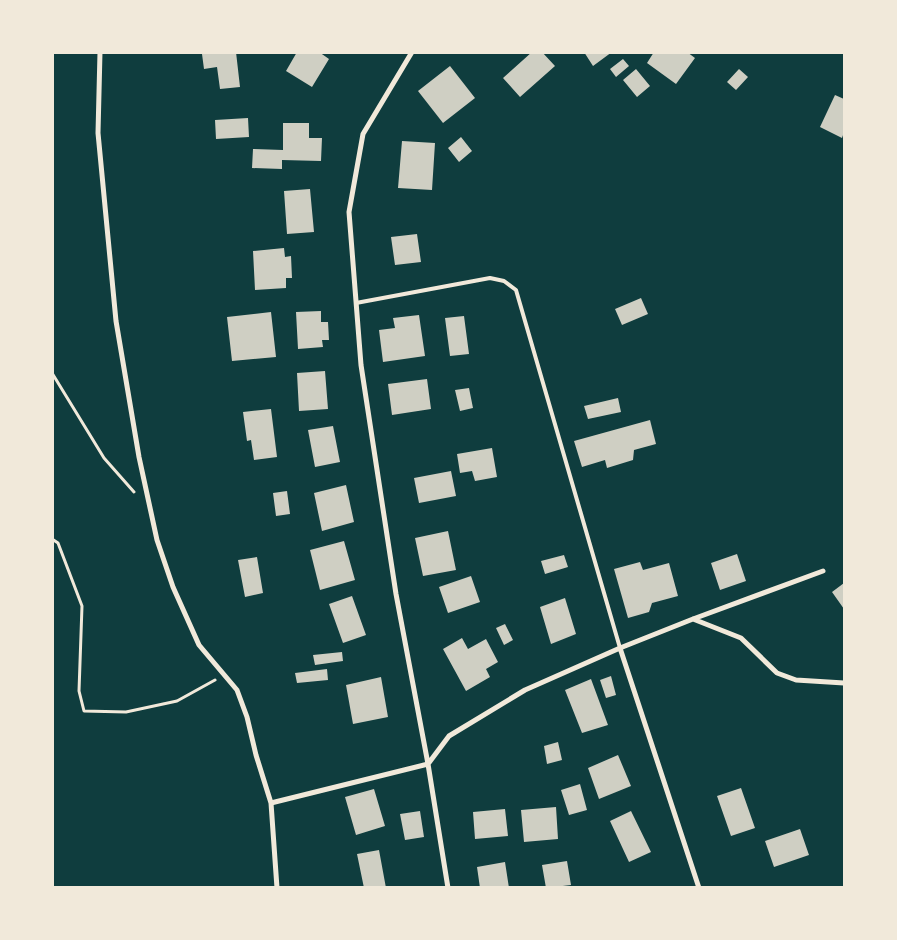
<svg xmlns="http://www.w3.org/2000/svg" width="897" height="940" font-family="'Roboto Condensed',sans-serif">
  <rect width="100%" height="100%" fill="#0f3d3e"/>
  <path fill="#cfcfc3" d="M 212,52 L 236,52 L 240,87 L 220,89 L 217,67 L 204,69 L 202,54 Z
    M 297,52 L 319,52 L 329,59 L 312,87 L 286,71 Z
    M 532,52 L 542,52 L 555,66 L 520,97 L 503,78 Z
    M 584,52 L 612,52 L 593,66 Z
    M 654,52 L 687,52 L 695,58 L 676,84 L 647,63 Z
    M 623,59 L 629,66 L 616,77 L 610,69 Z
    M 450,66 L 475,98 L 443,123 L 418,91 Z
    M 636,69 L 650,86 L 637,97 L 623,80 Z
    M 739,69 L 748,77 L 736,90 L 727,82 Z
    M 835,95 L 844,99 L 844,132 L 842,138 L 820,127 Z
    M 248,118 L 249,137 L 216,139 L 215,120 Z
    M 283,123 L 309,123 L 309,138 L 322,138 L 321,161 L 282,160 L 282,169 L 252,168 L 253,149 L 283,150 Z
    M 461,137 L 472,151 L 459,162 L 448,148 Z
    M 402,141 L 435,143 L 432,190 L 398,188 Z
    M 310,189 L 314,232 L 287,234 L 284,191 Z
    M 417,234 L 421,262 L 395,265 L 391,237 Z
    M 284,248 L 285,257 L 291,256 L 292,278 L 286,278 L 286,288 L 255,290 L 253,251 Z
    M 641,298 L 648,314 L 622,325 L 615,309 Z
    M 321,311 L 321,322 L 328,322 L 329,340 L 322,340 L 323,347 L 298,349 L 296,312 Z
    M 271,312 L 276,357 L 232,361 L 227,317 Z
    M 419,315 L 425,356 L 383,362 L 379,330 L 395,328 L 393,318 Z
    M 464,316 L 469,354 L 450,356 L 445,318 Z
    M 325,371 L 328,409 L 299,411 L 297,373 Z
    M 427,379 L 431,409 L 392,415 L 388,384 Z
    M 469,388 L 473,408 L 460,411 L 455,390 Z
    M 618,398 L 621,412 L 588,419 L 584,406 Z
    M 271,409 L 277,457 L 254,460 L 251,440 L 247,441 L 243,412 Z
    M 650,420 L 656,444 L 634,450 L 633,460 L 607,468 L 605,460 L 582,467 L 574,441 Z
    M 333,426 L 340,462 L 315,467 L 308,430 Z
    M 492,448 L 497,477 L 475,481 L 472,471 L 460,473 L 457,454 Z
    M 451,471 L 456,496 L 419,503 L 414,478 Z
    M 346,485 L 354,522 L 322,531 L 314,493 Z
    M 287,491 L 290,514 L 276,516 L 273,493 Z
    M 448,531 L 456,570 L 423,576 L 415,538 Z
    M 344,541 L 355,580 L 320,590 L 310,550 Z
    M 737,554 L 746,581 L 720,590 L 711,563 Z
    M 564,555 L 568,567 L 545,574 L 541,561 Z
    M 257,557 L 263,593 L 245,597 L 238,560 Z
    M 640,562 L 643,570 L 669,563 L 678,596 L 652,603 L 649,612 L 628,618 L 614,569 Z
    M 471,576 L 480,602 L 448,613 L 439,587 Z
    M 844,583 L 844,609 L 832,592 Z
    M 352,596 L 366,635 L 343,643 L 329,604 Z
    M 565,598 L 576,634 L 551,644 L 540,607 Z
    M 505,624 L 513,640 L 504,645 L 496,628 Z
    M 462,638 L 468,649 L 486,639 L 498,662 L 486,669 L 490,677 L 466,691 L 443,649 Z
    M 342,652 L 343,661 L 315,665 L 313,655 Z
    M 327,669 L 328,680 L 297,683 L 295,673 Z
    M 611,676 L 616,695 L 606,698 L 600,680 Z
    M 381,677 L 388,717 L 353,724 L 346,685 Z
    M 591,679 L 608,725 L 582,733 L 565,690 Z
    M 558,742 L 562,760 L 547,764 L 544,746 Z
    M 618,755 L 631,786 L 599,799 L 588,768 Z
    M 580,784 L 587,810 L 569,815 L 561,790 Z
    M 741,788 L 755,828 L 731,836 L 717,796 Z
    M 374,789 L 385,826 L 356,835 L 345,797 Z
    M 556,807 L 558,839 L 524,842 L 521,810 Z
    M 505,809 L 508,836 L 475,839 L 473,812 Z
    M 420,811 L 424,837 L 405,840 L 400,814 Z
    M 631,811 L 651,852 L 629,862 L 610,821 Z
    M 800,829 L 809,855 L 774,867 L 765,841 Z
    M 379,850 L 386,888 L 364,888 L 357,854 Z
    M 567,861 L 571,885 L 546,888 L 542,865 Z
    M 505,862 L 509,888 L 480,888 L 477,867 Z"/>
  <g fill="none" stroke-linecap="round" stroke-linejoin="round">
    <path stroke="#f1e9da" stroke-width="3" d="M 52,373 L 104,458 L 134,492
      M 52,539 L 58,543 L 82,606 L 79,691 L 84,711 L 126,712 L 177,701 L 215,680"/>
    <path stroke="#f1e9da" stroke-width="4" d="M 356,303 L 490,278 L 504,281 L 516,290 L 620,648"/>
    <path stroke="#f1e9da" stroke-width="5" d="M 100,52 L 98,133 L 116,321 L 139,457 L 157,540 L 173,587 L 199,645 L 237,690 L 247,717 L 256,755 L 271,803 L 428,764 L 449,736 L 525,690 L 620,648 L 693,619 L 823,571
      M 412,52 L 363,134 L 349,212 L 361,365 L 396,594 L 428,764 L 448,888
      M 693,619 L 741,638 L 777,673 L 796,680 L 844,683
      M 620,648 L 699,888
      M 271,803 L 277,888"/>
  </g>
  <rect width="897" height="940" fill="none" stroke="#f1e9da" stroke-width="108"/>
</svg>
